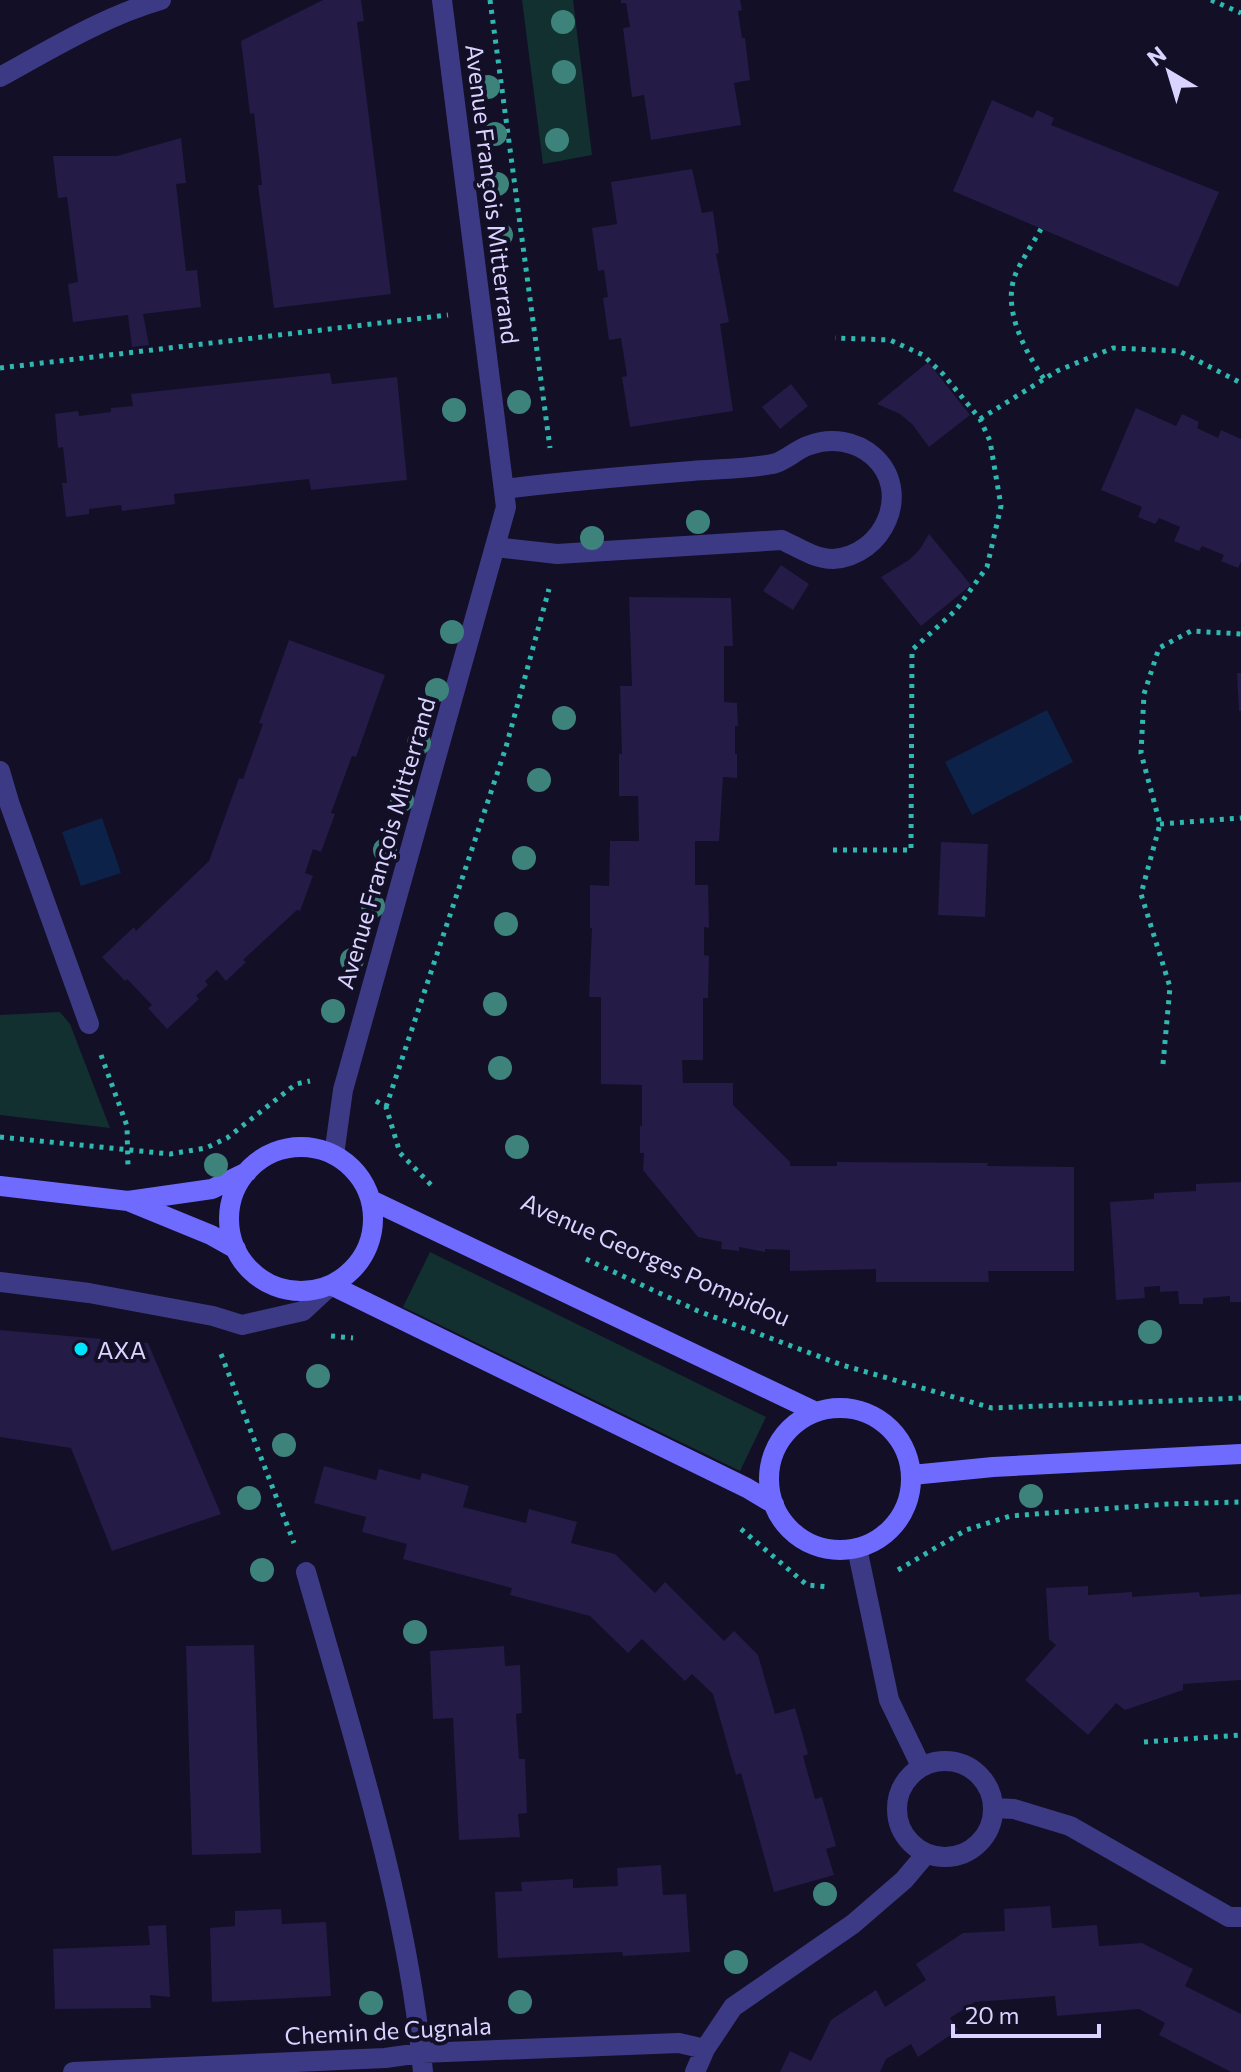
<svg xmlns="http://www.w3.org/2000/svg" width="1241" height="2072" font-family="Commissioner,sans-serif">
  <rect width="100%" height="100%" fill="#130f26"/>
  <path fill="#12302f" d="M 522,0 L 573,0 L 592,155 L 543,164 Z
    M 60,1012 L 70,1024 L 110,1128 L 0,1115 L 0,1015 Z
    M 430,1252 L 766,1417 L 740,1471 L 403,1307 Z"/>
  <path fill="#0c2248" d="M 1047,710 L 1073,762 L 972,815 L 945,762 Z
    M 102,818 L 121,873 L 81,886 L 62,832 Z"/>
  <path fill="#241b47" d="M 323,0 L 361,0 L 364,21 L 357,22 L 391,294 L 274,308 L 258,185 L 262,185 L 254,113 L 250,114 L 241,41 Z
    M 621,0 L 740,0 L 742,10 L 738,11 L 742,38 L 745,38 L 750,80 L 734,83 L 741,125 L 651,140 L 644,95 L 632,97 L 623,28 L 630,27 L 626,3 L 621,3 Z
    M 992,100 L 1033,118 L 1037,110 L 1054,118 L 1051,125 L 1219,192 L 1178,287 L 953,191 Z
    M 181,138 L 186,183 L 176,184 L 186,271 L 197,270 L 201,307 L 143,314 L 149,345 L 132,347 L 128,315 L 73,322 L 68,284 L 78,282 L 67,197 L 58,198 L 53,156 L 117,156 Z
    M 692,169 L 702,213 L 713,211 L 719,253 L 716,254 L 729,322 L 720,324 L 733,411 L 630,427 L 622,377 L 627,376 L 621,338 L 609,340 L 603,298 L 608,297 L 604,270 L 598,271 L 592,228 L 617,224 L 611,182 Z
    M 928,362 L 970,415 L 929,447 L 912,424 L 900,414 L 877,404 Z
    M 330,373 L 332,384 L 397,377 L 407,480 L 311,490 L 309,479 L 174,494 L 175,504 L 122,511 L 121,505 L 89,509 L 89,514 L 66,517 L 62,483 L 67,483 L 63,447 L 58,448 L 55,414 L 78,411 L 79,416 L 111,412 L 111,408 L 133,406 L 131,394 Z
    M 791,384 L 808,406 L 780,429 L 762,407 Z
    M 1136,408 L 1176,426 L 1182,414 L 1199,422 L 1197,428 L 1218,438 L 1221,430 L 1241,439 L 1241,562 L 1238,568 L 1221,561 L 1224,555 L 1202,546 L 1199,551 L 1174,541 L 1180,527 L 1159,518 L 1155,524 L 1138,517 L 1142,507 L 1101,490 Z
    M 929,534 L 971,585 L 921,626 L 881,577 L 909,560 L 920,549 Z
    M 781,565 L 809,584 L 793,610 L 763,591 Z
    M 629,597 L 731,598 L 733,646 L 724,646 L 724,702 L 737,703 L 738,726 L 735,726 L 735,754 L 737,754 L 737,778 L 723,777 L 719,841 L 695,841 L 695,885 L 708,885 L 709,928 L 704,927 L 704,955 L 709,956 L 708,998 L 703,998 L 703,1060 L 682,1060 L 683,1083 L 733,1083 L 733,1105 L 790,1162 L 790,1166 L 837,1166 L 837,1162 L 988,1163 L 987,1166 L 1074,1167 L 1074,1271 L 988,1271 L 989,1282 L 876,1282 L 876,1269 L 790,1271 L 790,1250 L 765,1249 L 765,1252 L 739,1247 L 739,1251 L 721,1249 L 722,1242 L 698,1237 L 643,1170 L 644,1153 L 640,1153 L 640,1126 L 642,1126 L 642,1085 L 601,1084 L 601,997 L 589,997 L 592,928 L 590,928 L 590,885 L 609,886 L 610,841 L 639,841 L 638,796 L 619,796 L 619,754 L 622,754 L 620,686 L 632,686 Z
    M 289,640 L 385,675 L 356,757 L 352,756 L 331,813 L 335,814 L 321,852 L 313,849 L 305,873 L 313,876 L 300,911 L 297,910 L 243,960 L 246,962 L 226,981 L 217,970 L 205,981 L 208,985 L 196,996 L 199,999 L 167,1029 L 148,1008 L 152,1005 L 127,979 L 125,981 L 102,957 L 134,927 L 136,931 L 209,861 L 239,778 L 243,779 L 263,724 L 259,723 Z
    M 1237,673 L 1241,673 L 1241,711 L 1239,711 Z
    M 941,842 L 988,844 L 985,917 L 938,915 Z
    M 1241,1182 L 1241,1302 L 1230,1302 L 1230,1296 L 1203,1298 L 1203,1304 L 1179,1304 L 1178,1291 L 1160,1292 L 1160,1286 L 1144,1287 L 1145,1298 L 1116,1300 L 1110,1202 L 1154,1199 L 1154,1193 L 1196,1191 L 1196,1184 Z
    M 0,1330 L 148,1343 L 221,1514 L 112,1551 L 71,1448 L 0,1437 Z
    M 324,1466 L 376,1480 L 379,1469 L 420,1480 L 422,1473 L 469,1486 L 463,1507 L 526,1523 L 529,1509 L 577,1522 L 571,1543 L 615,1554 L 655,1593 L 665,1582 L 724,1641 L 734,1631 L 758,1655 L 775,1714 L 795,1708 L 808,1754 L 803,1756 L 815,1799 L 822,1797 L 836,1846 L 826,1849 L 834,1875 L 774,1892 L 741,1773 L 736,1775 L 713,1694 L 692,1674 L 685,1681 L 642,1639 L 628,1653 L 590,1616 L 510,1595 L 512,1588 L 403,1559 L 407,1544 L 362,1532 L 366,1517 L 314,1503 Z
    M 1088,1586 L 1088,1595 L 1132,1592 L 1132,1597 L 1199,1592 L 1200,1597 L 1241,1594 L 1241,1680 L 1183,1684 L 1183,1690 L 1125,1710 L 1116,1703 L 1088,1735 L 1025,1680 L 1056,1645 L 1049,1639 L 1046,1588 Z
    M 254,1645 L 261,1853 L 192,1855 L 186,1646 Z
    M 504,1646 L 505,1666 L 520,1665 L 522,1713 L 516,1714 L 519,1759 L 525,1759 L 527,1813 L 518,1814 L 520,1837 L 459,1840 L 453,1718 L 433,1719 L 430,1651 Z
    M 661,1865 L 663,1895 L 686,1894 L 690,1952 L 623,1956 L 622,1952 L 498,1958 L 495,1892 L 522,1891 L 521,1882 L 573,1879 L 573,1888 L 618,1886 L 617,1868 Z
    M 1050,1906 L 1052,1928 L 1097,1925 L 1099,1946 L 1142,1943 L 1193,1969 L 1185,1986 L 1241,2014 L 1241,2072 L 1231,2072 L 1159,2035 L 1165,2023 L 1139,2009 L 1057,2016 L 1055,1996 L 975,2002 L 950,2018 L 958,2030 L 918,2057 L 911,2044 L 886,2059 L 880,2072 L 780,2072 L 790,2051 L 811,2061 L 831,2020 L 876,1990 L 885,2007 L 926,1980 L 916,1964 L 963,1933 L 1005,1931 L 1004,1909 Z
    M 281,1909 L 282,1924 L 326,1922 L 331,1996 L 212,2002 L 210,1928 L 235,1926 L 235,1911 Z
    M 166,1925 L 170,1997 L 150,1995 L 151,2008 L 55,2009 L 53,1949 L 150,1945 L 148,1926 Z"/>
  <g fill="none" stroke-linecap="round" stroke-linejoin="round">
    <path stroke="#2fb8b0" stroke-width="5" stroke-dasharray="4 6" stroke-linecap="butt" d="M 490,0 L 550,448
      M 1211,0 L 1241,13
      M 1041,229 C 1033,243 1023,258 1016,273 C 1001,308 1025,351 1044,379
      M 0,368 L 448,315
      M 980,419 L 1057,371 L 1113,348 L 1179,351 L 1241,383
      M 1160,824 L 1241,818
      M 833,850 L 911,850 L 912,650 L 956,610 L 987,567 L 1001,506 L 990,441 L 980,419 L 943,374 L 923,355 L 890,340 L 835,338
      M 101,1055 L 127,1126 L 128,1168
      M 1163,1064 L 1170,987 L 1141,894 L 1160,824 L 1141,753 L 1144,694 L 1159,648 L 1191,631 L 1241,634
      M 376,1101 L 386,1107 L 400,1153 L 435,1189
      M 386,1107 L 506,747 L 549,589
      M 0,1137 L 170,1154 L 206,1148 L 227,1138 L 296,1084 L 310,1081
      M 586,1259 L 698,1311 L 842,1365 L 992,1408 L 1241,1398
      M 331,1336 L 353,1338
      M 221,1354 L 294,1543
      M 741,1529 L 807,1585 L 830,1587
      M 898,1570 L 966,1530 L 1010,1516 L 1168,1504 L 1241,1502
      M 1144,1742 L 1241,1735"/>
    <path stroke="#3d3a85" stroke-width="20" d="M 0,1282 L 89,1293 L 213,1316 L 242,1325 L 303,1311 L 331,1285"/>
    <path stroke="#3d3a85" stroke-width="20" d="M 0,77 C 51,49 105,16 161,0
      M 495,547 L 557,554 L 782,540 C 797,547 815,559 833,559 C 884,556 913,491 873,456 C 856,441 831,437 810,445 C 796,449 785,462 772,464 C 746,469 718,469 692,471 C 629,476 566,481 504,489
      M 0,771 L 10,805 L 89,1024
      M 857,1548 L 889,1700 L 921,1766
      M 306,1572 C 352,1733 408,1905 423,2072
      M897 1809a48 48 0 1 1 96 0a48 48 0 1 1-96 0Z
      M 994,1808 L 1014,1809 L 1070,1826 L 1229,1917 L 1241,1917
      M 73,2072 L 385,2058 L 421,2053 L 679,2043 L 705,2049
      M 695,2072 L 705,2049 L 733,2007 L 853,1924 L 904,1880 L 926,1854"/>
    <path stroke="#3d3a85" stroke-width="20" d="M 334,1155 L 343,1090 L 506,507 L 442,0"/>
    <path stroke="#6f6bff" stroke-width="20" d="M229 1219a72 72 0 1 1 144 0a72 72 0 1 1-144 0Z
      M 0,1186 L 128,1201 L 211,1235 L 236,1249
      M 371,1200 L 816,1412
      M 128,1201 L 212,1189 L 247,1172
      M 331,1285 L 747,1488 L 774,1504
      M769 1479a71 71 0 1 1 142 0a71 71 0 1 1-142 0Z
      M 912,1475 L 993,1467 L 1241,1454"/>
  </g>
  <g fill="#3d827b">
    <circle cx="563" cy="22" r="12"/>
    <circle cx="564" cy="72" r="12"/>
    <circle cx="488" cy="87" r="12"/>
    <circle cx="495" cy="134" r="12"/>
    <circle cx="557" cy="140" r="12"/>
    <circle cx="497" cy="184" r="12"/>
    <circle cx="501" cy="235" r="12"/>
    <circle cx="519" cy="402" r="12"/>
    <circle cx="454" cy="410" r="12"/>
    <circle cx="698" cy="522" r="12"/>
    <circle cx="592" cy="538" r="12"/>
    <circle cx="452" cy="632" r="12"/>
    <circle cx="437" cy="690" r="12"/>
    <circle cx="564" cy="718" r="12"/>
    <circle cx="419" cy="743" r="12"/>
    <circle cx="539" cy="780" r="12"/>
    <circle cx="402" cy="800" r="12"/>
    <circle cx="385" cy="850" r="12"/>
    <circle cx="524" cy="858" r="12"/>
    <circle cx="373" cy="906" r="12"/>
    <circle cx="506" cy="924" r="12"/>
    <circle cx="352" cy="960" r="12"/>
    <circle cx="495" cy="1004" r="12"/>
    <circle cx="333" cy="1011" r="12"/>
    <circle cx="500" cy="1068" r="12"/>
    <circle cx="517" cy="1147" r="12"/>
    <circle cx="216" cy="1165" r="12"/>
    <circle cx="1150" cy="1332" r="12"/>
    <circle cx="318" cy="1376" r="12"/>
    <circle cx="284" cy="1445" r="12"/>
    <circle cx="1031" cy="1496" r="12"/>
    <circle cx="249" cy="1498" r="12"/>
    <circle cx="262" cy="1570" r="12"/>
    <circle cx="415" cy="1632" r="12"/>
    <circle cx="825" cy="1894" r="12"/>
    <circle cx="736" cy="1962" r="12"/>
    <circle cx="520" cy="2002" r="12"/>
    <circle cx="371" cy="2003" r="12"/>
  </g>
  <circle fill="#00e5ff" stroke="#130f26" stroke-width="3" cx="81" cy="1349" r="8"/>
  <g text-anchor="middle" dominant-baseline="central" stroke-width="8" stroke-linejoin="round" paint-order="stroke">
    <g font-size="24" fill="#d9d4ff" stroke="#130f26">
      <text transform="translate(493 194) rotate(83)">Avenue François Mitterrand</text>
      <text transform="translate(385 843) rotate(-74)">Avenue François Mitterrand</text>
      <text transform="translate(656 1259) rotate(24)">Avenue Georges Pompidou</text>
      <text transform="translate(388 2030) rotate(-3)">Chemin de Cugnala</text>
    </g>
    <g font-size="24" fill="#d9d4ff" stroke="#130f26" text-anchor="start">
      <text x="97" y="1349">AXA</text>
    </g>
  </g>
  <g transform="translate(1169 72) rotate(322)" stroke="#130f26" stroke-width="6" paint-order="stroke">
  <path d="M0-6L14 30L0 20L-14 30Z" fill="#d9d4ff"/>
  <text y="-12" font-size="22" font-weight="bold" text-anchor="middle" fill="#d9d4ff">N</text>
  </g>
  <path d="M953 2024v12h146v-12" fill="none" stroke="#d9d4ff" stroke-width="4"/>
  <text x="965" y="2024" font-size="24" fill="#d9d4ff" stroke="#130f26" stroke-width="6" paint-order="stroke">20 m</text>
</svg>
